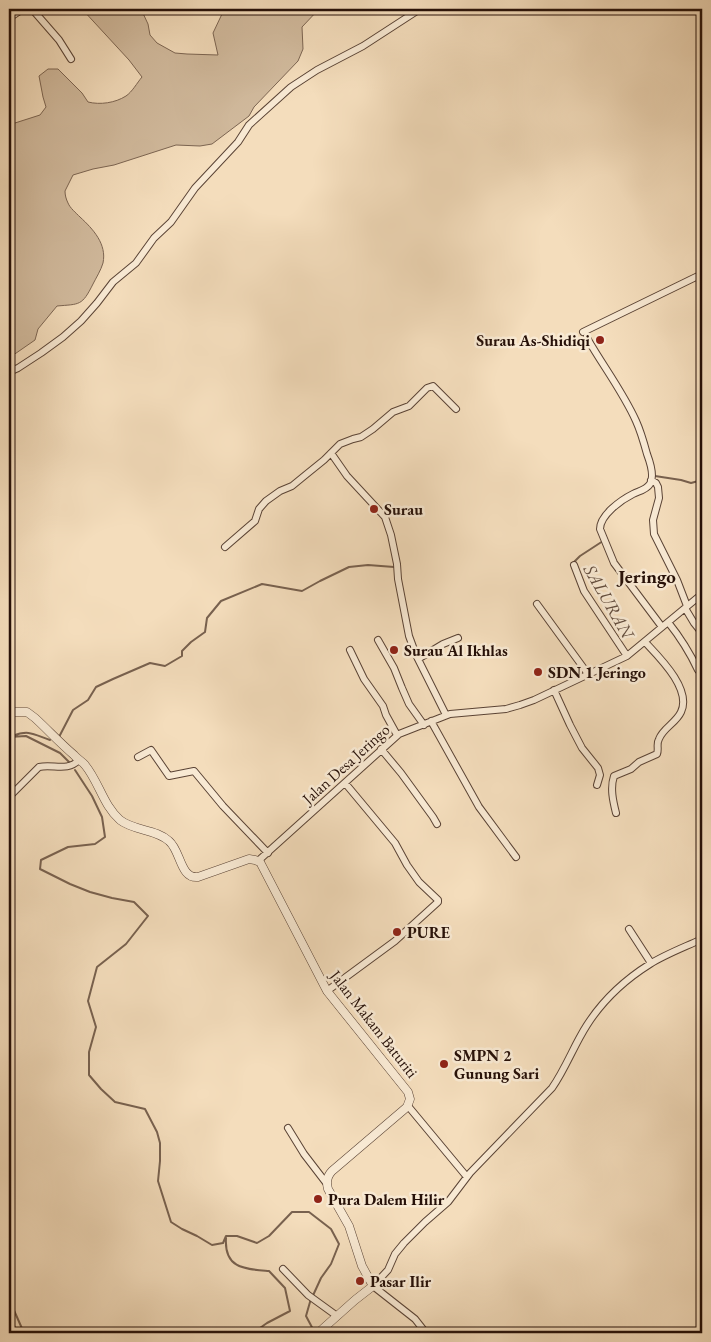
<svg xmlns="http://www.w3.org/2000/svg" width="711" height="1342" font-family="'EB Garamond',serif">
  <rect width="100%" height="100%" fill="#f4ddbc"/>
  <filter id="stains"><feTurbulence type="fractalNoise" baseFrequency=".004" numOctaves="4"/><feColorMatrix values="0 0 0 0 .2 0 0 0 0 .09 0 0 0 0 .02 0 0 0 .5 -.17"/></filter>
  <radialGradient id="worn" r=".72"><stop offset=".6" stop-color="#630" stop-opacity="0"/><stop offset="1" stop-color="#630" stop-opacity=".3"/></radialGradient>
  <path fill="#d1ba9d" stroke="#7c6552" d="M 82,9 L 141,9 L 148,24 L 150,35 L 157,43 L 175,53 L 187,54 L 218,55 L 213,33 L 222,14 L 222,9 L 319,9 L 302,27 L 303,49 L 298,61 L 254,107 L 249,116 L 212,144 L 200,146 L 176,145 L 114,165 L 93,169 L 73,175 L 65,191 C 65,195 66,199 68,203 C 70,208 76,213 80,217 C 93,229 107,244 103,263 C 101,270 96,278 93,284 C 82,306 80,304 57,306 L 38,329 L 35,340 L 9,358 L 9,129 L 15,123 L 40,115 L 46,107 L 43,97 L 39,76 L 48,69 L 58,69 L 82,93 L 88,102 C 100,105 115,103 126,96 C 132,92 137,83 142,77 L 129,60 Z"/>
  <g fill="none" stroke-linecap="round" stroke-linejoin="round">
    <path stroke="#78614f" stroke-width="2" d="M 655,476 L 681,480 L 691,483 L 702,480
      M 573,563 L 580,556 L 603,541
      M 13,736 C 29,729 35,735 50,740
      M 9,737 L 26,736 L 60,753 L 70,763
      M 59,737 L 73,710 L 88,700 L 96,687 L 113,679 L 150,663 L 165,666 L 182,656 L 182,651 L 191,642 L 205,632 L 207,618 L 221,601 L 262,584 L 302,591 L 320,581 L 349,567 L 368,565 L 394,567
      M 75,770 L 92,796 L 102,817 L 105,837 L 95,844 L 68,847 L 41,860 L 40,869 L 70,884 L 90,892 L 112,898 L 134,902 L 148,916 L 126,944 L 97,967 L 88,1001 L 96,1027 L 89,1052 L 89,1075 L 101,1089 L 115,1102 L 145,1109 L 157,1132 L 160,1143 L 160,1161 L 158,1181 L 171,1222 L 182,1229 L 197,1236 L 212,1245 L 223,1243 L 226,1236 L 237,1236 L 257,1243 L 269,1236 L 292,1212 L 309,1212 L 331,1229 L 339,1244 L 331,1264 L 321,1278 L 310,1302 L 306,1316 L 315,1333
      M 226,1238 C 224,1269 245,1269 269,1271 L 285,1288 L 290,1311 L 267,1323 L 253,1333
      M 9,1299 L 24,1333"/>
    <defs>
      <path id="minor" d="M 32,9 L 59,40 L 71,59
        M 9,18 L 23,9
        M 583,332 L 702,274
        M 587,338 C 603,366 623,392 636,421 C 641,432 644,443 647,454 C 650,462 655,476 650,484 C 646,490 639,491 633,494 C 621,500 600,515 600,529 L 614,563 L 662,627
        M 9,372 L 18,368 L 41,353 L 63,337 L 81,321 L 97,303 L 113,282 L 136,263 L 154,238 L 171,222 L 195,188 L 238,142 L 249,125 L 291,87 L 317,70 L 363,46 L 420,9
        M 331,453 L 347,476 L 385,517 L 391,535 L 397,564 L 398,579 L 409,636 L 416,655 L 446,715
        M 651,480 L 656,483 L 658,487 L 659,498 L 653,520 L 654,534 L 677,580 L 687,606
        M 225,547 L 255,521 L 259,509 L 266,501 L 280,491 L 292,486 L 303,477 L 324,460 L 340,444 L 353,439 L 361,437 L 373,429 L 393,412 L 409,406 L 427,388 L 433,386 L 456,409
        M 574,565 L 584,591 L 627,656
        M 537,604 L 588,674
        M 685,608 L 694,623 L 702,633
        M 668,622 C 680,637 690,653 698,670
        M 378,640 L 394,668 L 402,688 L 409,704 L 424,725
        M 350,650 L 364,679 L 383,706 L 386,715 L 397,735
        M 418,659 L 443,644 L 458,638
        M 554,690 L 570,725 L 582,748 L 598,768 L 600,775 L 597,785
        M 431,721 L 479,807 L 516,857
        M 381,749 L 401,773 L 433,817 L 437,824
        M 138,757 L 151,750 L 169,776 L 194,771 L 223,806 L 268,853
        M 9,797 L 39,767 C 54,764 67,772 79,760
        M 616,813 C 613,801 610,788 614,776 L 631,769 L 639,762 L 657,754 C 659,749 656,744 659,739 C 663,728 676,723 681,712 C 692,689 659,657 645,642
        M 258,861 L 399,734 L 450,714 L 506,709 L 520,705 L 534,700 L 627,656 L 702,594
        M 629,929 L 651,963
        M 327,991 L 395,941 L 438,902 L 438,900 L 419,882 L 407,865 L 395,843 L 345,783
        M 408,1106 L 467,1177
        M 288,1128 L 304,1154 L 327,1184
        M 283,1269 L 308,1295 L 337,1316
        M 426,1333 L 415,1319 L 373,1286 L 388,1270 L 395,1254 L 404,1243 L 425,1222 L 448,1202 L 470,1173 L 552,1088 C 566,1068 574,1045 587,1025 C 603,1000 626,979 650,964 C 666,954 685,947 702,939"/>
      <path id="tertiary" d="M 9,712 L 27,712 L 35,718 C 48,730 60,743 74,755 C 77,759 82,761 85,765 C 99,782 103,805 120,820 C 134,831 156,829 169,841 C 181,851 180,879 198,877 L 249,859 L 255,860 L 260,862 L 327,991 L 408,1092 L 410,1099 L 407,1107 L 332,1171 C 327,1176 326,1182 328,1189 L 349,1226 L 362,1266 L 373,1286 L 355,1300 L 318,1333
        M 9,1322 L 13,1333"/>
    </defs>
    <use href="#minor" stroke="#5a4335" stroke-width="8"/>
    <use href="#tertiary" stroke="#5a4335" stroke-width="9"/>
    <use href="#minor" stroke="#f8e9d3" stroke-width="6"/>
    <use href="#tertiary" stroke="#f8e9d3" stroke-width="8"/>
  </g>
  <g fill="#8f2418" stroke="#f8e9d3" stroke-width="2">
    <circle cx="600" cy="340" r="5"/>
    <circle cx="374" cy="509" r="5"/>
    <circle cx="394" cy="650" r="5"/>
    <circle cx="538" cy="672" r="5"/>
    <circle cx="397" cy="932" r="5"/>
    <circle cx="444" cy="1064" r="5"/>
    <circle cx="318" cy="1199" r="5"/>
    <circle cx="360" cy="1281" r="5"/>
  </g>
  <g text-anchor="middle" dominant-baseline="central" stroke-width="5" stroke-linejoin="round" paint-order="stroke">
    <g font-size="16" font-weight="bold" fill="#261008" stroke="#f8e9d3" text-anchor="start">
      <text x="590" y="340" text-anchor="end">Surau As-Shidiqi</text>
      <text x="384" y="509">Surau</text>
      <text x="404" y="650">Surau Al Ikhlas</text>
      <text x="548" y="672">SDN 1 Jeringo</text>
      <text x="407" y="932">PURE</text>
      <text x="454" y="1055">SMPN 2<tspan x="454" dy="18">Gunung Sari</tspan></text>
      <text x="328" y="1199">Pura Dalem Hilir</text>
      <text x="370" y="1281">Pasar Ilir</text>
    </g>
    <g font-size="16" fill="#261008" stroke="#f8e9d3">
      <text transform="translate(346 764) rotate(-42)">Jalan Desa Jeringo</text>
      <text transform="translate(374 1024) rotate(52)">Jalan Makam Baturiti</text>
    </g>
    <g font-size="18" font-style="italic" fill="#634d3e" stroke="#f8e9d3">
      <text transform="translate(609 601) rotate(60)">SALURAN</text>
    </g>
    <g font-size="19" font-weight="bold" fill="#261008" stroke="#f8e9d3">
      <text x="647" y="576">Jeringo</text>
    </g>
  </g>
  <rect width="711" height="1342" fill="none" stroke="#f4ddbc" stroke-width="30"/>
  <rect x="10" y="10" width="691" height="1322" fill="none" stroke="#261008" stroke-width="2.5"/>
  <rect x="15" y="15" width="681" height="1312" fill="none" stroke="#261008"/>
  <rect width="100%" height="100%" filter="url(#stains)"/>
  <rect width="100%" height="100%" fill="url(#worn)"/>
</svg>
